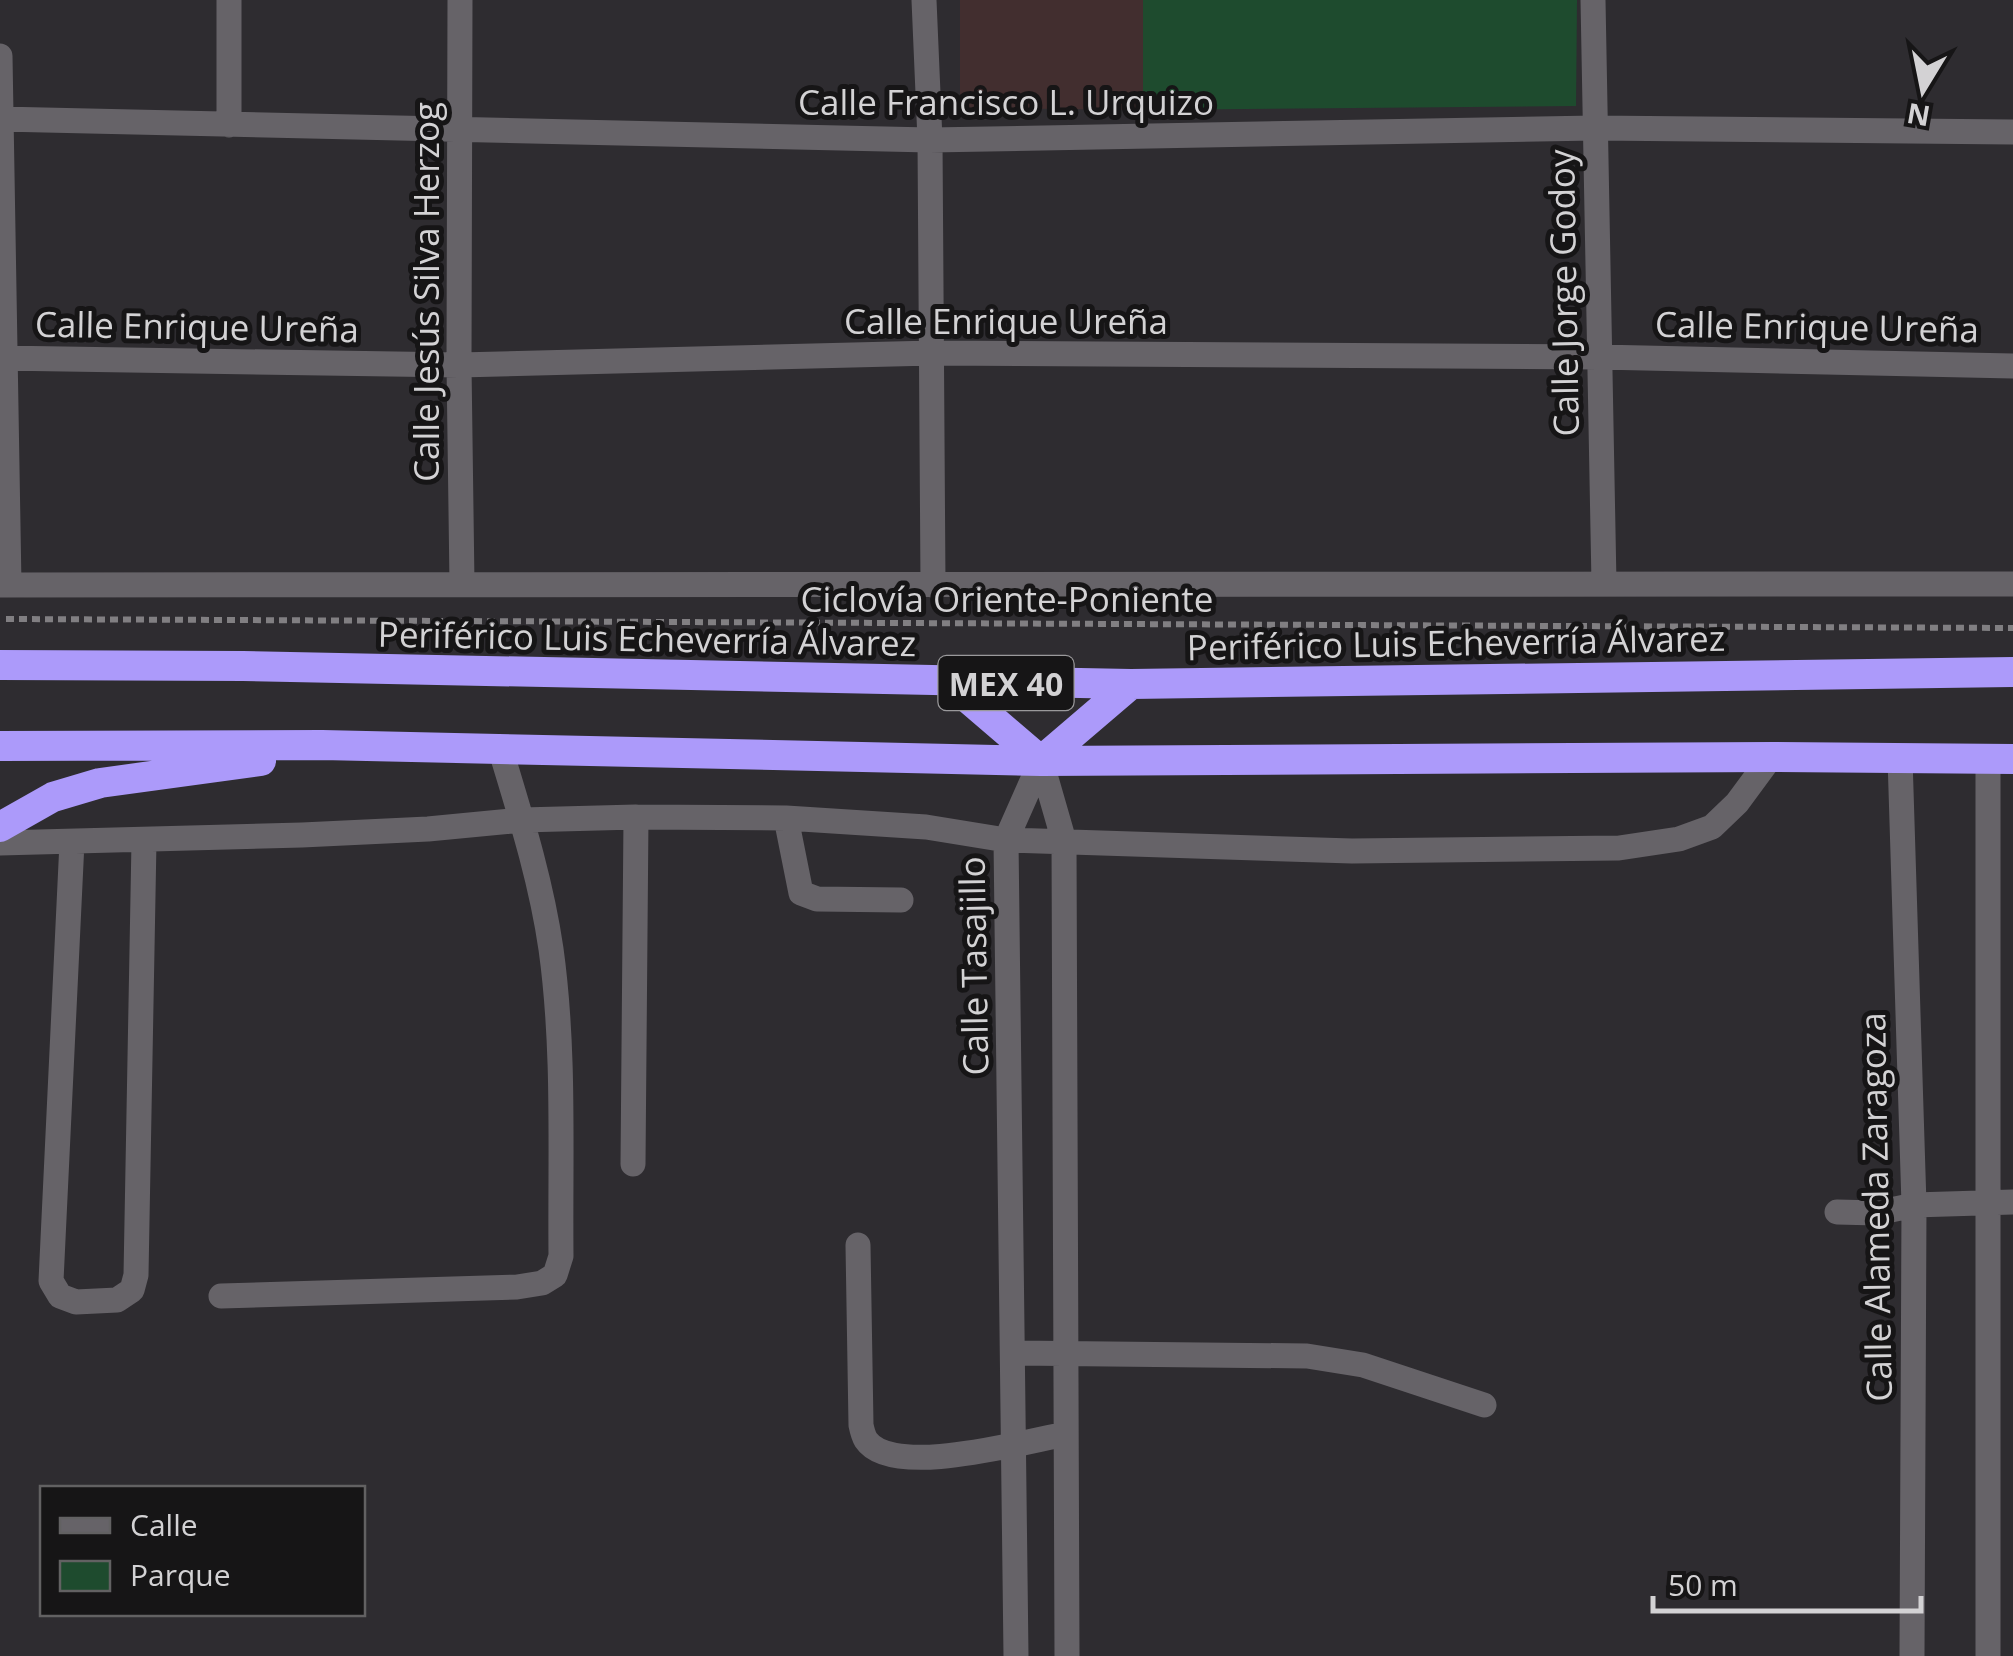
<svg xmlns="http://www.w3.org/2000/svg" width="2013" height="1656" font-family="'Open Sans',sans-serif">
  <rect width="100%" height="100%" fill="#2e2c30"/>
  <path fill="#422e2f" d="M 960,0 L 1143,0 L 1143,110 L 960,108 Z"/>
  <path fill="#1e4b2e" d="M 1143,0 L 1577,0 L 1576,106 L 1143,110 Z"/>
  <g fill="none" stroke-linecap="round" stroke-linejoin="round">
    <path stroke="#817f82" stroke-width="6" stroke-dasharray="8 5" stroke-linecap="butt" d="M 6,619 L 2013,628"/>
    <path stroke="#666368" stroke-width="25" d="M 460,0 L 459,365 L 462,584
      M 924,0 L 930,140 L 933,585
      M 1593,0 L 1604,584
      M 0,56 L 9,585
      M 0,119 L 930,140 L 1595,128 L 2013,132
      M 229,125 L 229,0
      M 0,358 L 459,365 L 933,353 L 1599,357 L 2013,366
      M 0,585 L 2013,584
      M 1900,758 L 1914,1205 L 1912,1656
      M 1988,759 L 1988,1656
      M 1041,761 L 1064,841 L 1067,1656
      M 786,818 L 801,893 L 817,899 L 901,900
      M 72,842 L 51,1281 L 60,1296 L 76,1302 L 117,1300 L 132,1290 L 136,1275 L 144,841
      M 0,843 L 302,835 L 428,829 L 522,820 L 636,817 L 786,818 L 926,827 L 1006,840 L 1352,851 L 1619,848 L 1679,839 L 1712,827 L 1737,803 L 1771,757
      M 633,1164 L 636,817
      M 1837,1212 L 1877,1213 L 1914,1205 L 2013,1202
      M 858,1245 L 861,1425 C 862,1430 863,1435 866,1440 C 892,1479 1026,1441 1066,1434
      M 221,1296 L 517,1287 L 542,1283 L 555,1275 L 561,1256 C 560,1154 565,1050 551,949 C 541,880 520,814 500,748
      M 1013,1353 L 1307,1356 L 1363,1365 L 1484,1405
      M 1016,1656 L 1006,840 L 1041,761"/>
    <path stroke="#ac9afa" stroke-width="30" d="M 0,665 L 243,666 L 1131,684 L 2013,672
      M 949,682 L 1041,761 L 1131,684
      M 0,746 L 322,745 L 1041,761 L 1771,757 L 2013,759
      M 0,827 L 53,797 L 100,783 L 261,761"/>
  </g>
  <g text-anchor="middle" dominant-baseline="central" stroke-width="10" stroke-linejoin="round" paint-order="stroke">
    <rect fill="#161516" stroke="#9a999b" stroke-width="2.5" x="938.5" y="656" width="135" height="54" rx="8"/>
    <g font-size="32" font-weight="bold" fill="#d3d2d4">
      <text x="1006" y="683">MEX 40</text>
    </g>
    <g font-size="35" fill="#d3d2d4" stroke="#161516">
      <text x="1006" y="101">Calle Francisco L. Urquizo</text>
      <text transform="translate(425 292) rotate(-90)">Calle Jesús Silva Herzog</text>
      <text transform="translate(1563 293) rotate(-91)">Calle Jorge Godoy</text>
      <text x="1006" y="320">Calle Enrique Ureña</text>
      <text transform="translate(197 326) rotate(1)">Calle Enrique Ureña</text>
      <text transform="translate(1817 326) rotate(1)">Calle Enrique Ureña</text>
      <text x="1007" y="598">Ciclovía Oriente-Poniente</text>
      <text transform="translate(647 638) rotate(1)">Periférico Luis Echeverría Álvarez</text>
      <text transform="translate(1456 642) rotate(-1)">Periférico Luis Echeverría Álvarez</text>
      <text transform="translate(973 966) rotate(-91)">Calle Tasajillo</text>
      <text transform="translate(1875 1207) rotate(-91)">Calle Alameda Zaragoza</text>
    </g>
  </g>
  <rect x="40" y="1486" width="325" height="130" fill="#161516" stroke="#626162" stroke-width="2.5"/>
  <rect x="60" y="1518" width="50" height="15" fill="#666368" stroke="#626162" stroke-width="2.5"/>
  <text x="130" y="1536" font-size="30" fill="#d3d2d4">Calle</text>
  <rect x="60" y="1561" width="50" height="30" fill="#1e4b2e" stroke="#626162" stroke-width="2.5"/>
  <text x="130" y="1586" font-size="30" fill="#d3d2d4">Parque</text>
  <g transform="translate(1923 90) rotate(190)" stroke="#161516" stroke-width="8" paint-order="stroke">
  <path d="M0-8L18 38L0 25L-18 38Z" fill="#d3d2d4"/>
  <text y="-15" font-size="28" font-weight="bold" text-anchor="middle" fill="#d3d2d4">N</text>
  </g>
  <path d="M1653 1596v15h268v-15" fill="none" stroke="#d3d2d4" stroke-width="5"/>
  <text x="1668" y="1596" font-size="30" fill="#d3d2d4" stroke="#161516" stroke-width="8" paint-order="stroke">50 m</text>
</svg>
